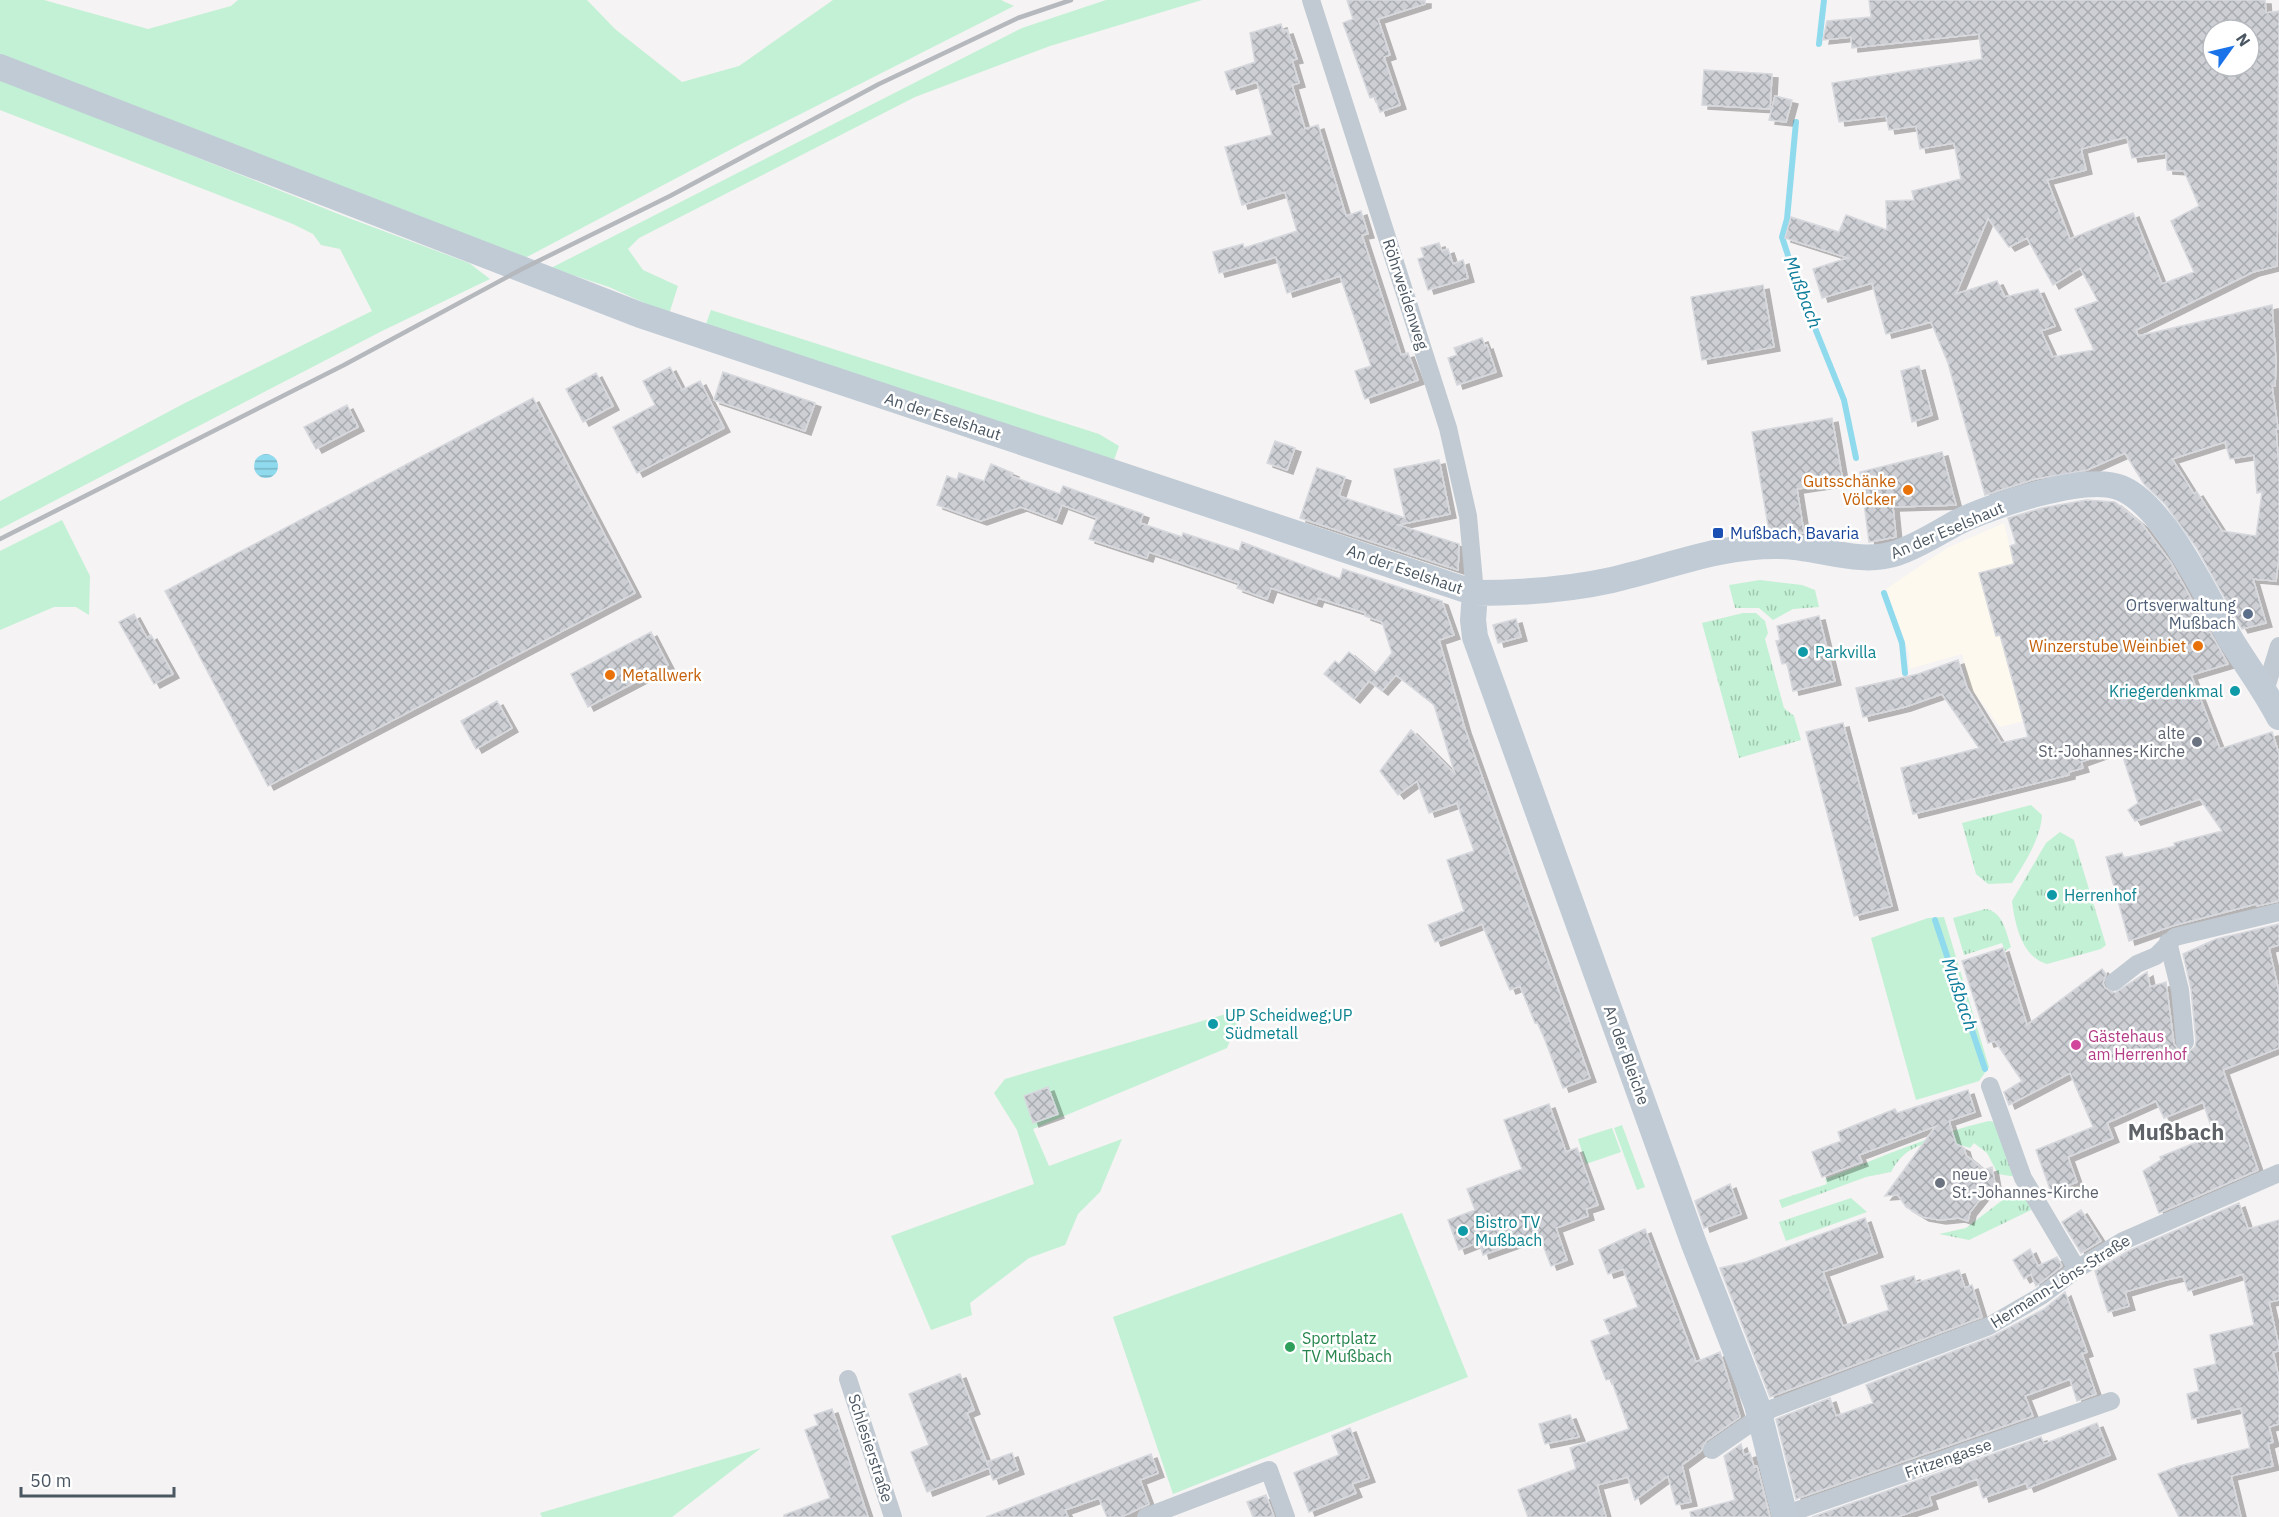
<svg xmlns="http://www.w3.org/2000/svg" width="2279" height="1517" font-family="'IBM Plex Sans',sans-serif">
  <defs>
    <pattern id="park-tufts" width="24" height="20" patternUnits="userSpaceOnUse" patternTransform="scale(1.5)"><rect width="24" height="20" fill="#c3f1d5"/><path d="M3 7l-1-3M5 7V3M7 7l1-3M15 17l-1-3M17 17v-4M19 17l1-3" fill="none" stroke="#a0c6b0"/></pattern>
    <pattern id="water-rules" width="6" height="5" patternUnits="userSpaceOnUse" patternTransform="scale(1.5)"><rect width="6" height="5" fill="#90daee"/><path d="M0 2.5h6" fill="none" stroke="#78b4c4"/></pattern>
    <pattern id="building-cross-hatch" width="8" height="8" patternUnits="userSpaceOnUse" patternTransform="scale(1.5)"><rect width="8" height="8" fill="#cdcfd5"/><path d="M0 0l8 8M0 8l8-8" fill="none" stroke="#a8abb0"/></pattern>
    <filter id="shadow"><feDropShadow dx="6" dy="4" stdDeviation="0" flood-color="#0004"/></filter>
  </defs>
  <rect width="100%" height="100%" fill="#f5f3f3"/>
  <path fill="#fdf9ef" d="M 2004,523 L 2014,564 L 2073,708 L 2000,727 L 1970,687 L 1962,654 L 1909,669 L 1909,653 L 1886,589 L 1947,548 Z"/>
  <path fill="#c3f1d5" d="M 0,0 L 44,0 L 148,29 L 231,6 L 238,0 L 587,0 L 615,29 L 682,82 L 739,66 L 833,0 L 1001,0 L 1014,6 L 743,143 L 523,259 L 0,54 Z
    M 1106,0 L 1202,0 L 1050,46 L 915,97 L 639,238 L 628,249 L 643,270 L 678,286 L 669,314 L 609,287 L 551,268 L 1022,28 Z
    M 0,79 L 346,217 L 469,263 L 490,279 L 382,331 L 0,529 L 0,501 L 185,403 L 372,311 L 340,249 L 321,245 L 313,234 L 293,224 L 0,110 Z
    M 711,310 L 1099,434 L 1119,446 L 1113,463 L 706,324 Z
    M 62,520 L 90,576 L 89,615 L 76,607 L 54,607 L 0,630 L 0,551 Z
    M 1944,917 L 1989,1067 L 1979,1081 L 1916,1100 L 1871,938 L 1928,918 Z
    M 1243,1009 L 1227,1048 L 1033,1129 L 1049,1166 L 1122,1139 L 1100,1192 L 1078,1214 L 1065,1245 L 1029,1258 L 970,1303 L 972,1315 L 931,1330 L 891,1236 L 1034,1184 L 1017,1130 L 994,1093 L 1005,1079 Z
    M 1622,1125 L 1645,1187 L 1637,1190 L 1614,1128 Z
    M 1612,1128 L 1621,1152 L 1586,1164 L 1578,1139 Z
    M 1402,1213 L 1468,1377 L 1173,1494 L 1113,1317 Z
    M 761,1448 L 672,1517 L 542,1517 L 540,1513 Z"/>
  <path fill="url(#park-tufts)" d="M 1760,580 L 1802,585 L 1815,590 L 1819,607 L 1793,609 L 1773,620 L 1759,608 L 1735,608 L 1729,585 Z
    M 1743,613 L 1756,613 L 1765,621 L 1768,633 L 1765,639 L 1784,708 L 1794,716 L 1801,740 L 1739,758 L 1702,623 Z
    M 2031,805 L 2042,815 C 2041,838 2024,864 2012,883 L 1988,884 L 1976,874 L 1962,823 Z
    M 2060,832 L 2074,840 L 2106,945 L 2101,949 L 2047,964 C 2022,957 2015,925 2012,901 L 2046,843 Z
    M 1985,909 C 2003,911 2006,932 2011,947 L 2005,951 L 2002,943 L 1964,955 L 1953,918 Z
    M 1989,1121 L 1995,1122 L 2017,1177 L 1998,1174 L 1987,1153 L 1974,1143 L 1970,1148 C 1939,1136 1907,1141 1891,1172 L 1866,1177 L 1782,1208 L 1779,1200 L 1827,1184 L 1825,1179 C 1879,1158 1933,1134 1989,1121 Z
    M 2021,1186 L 2031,1210 L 1969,1240 L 1939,1234 L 1966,1228 Z
    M 1851,1198 L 1867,1212 L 1786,1241 L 1779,1222 Z"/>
  <path fill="url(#water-rules)" d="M254 466a12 12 0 1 1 24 0a12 12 0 1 1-24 0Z"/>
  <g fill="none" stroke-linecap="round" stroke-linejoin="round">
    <path stroke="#90daee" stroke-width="6" d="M 1819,44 L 1824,0
      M 1796,122 L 1787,219 L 1782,237 L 1798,286 L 1844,400 L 1856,458
      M 1884,593 L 1902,643 L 1905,673
      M 1935,920 L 1985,1069"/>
  </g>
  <path fill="url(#building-cross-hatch)" stroke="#d7d9de" stroke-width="1.5" fill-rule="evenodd" filter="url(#shadow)" d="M 1347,0 L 1425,0 L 1425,4 L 1378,19 L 1390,55 L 1384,57 L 1400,105 L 1380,112 L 1375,97 L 1370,98 L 1343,23 L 1353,19 Z
    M 1869,0 L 2265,0 L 2266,13 L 2279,11 L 2277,266 L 2253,272 L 2136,330 L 2138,336 L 2272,305 L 2276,362 L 2275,386 L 2272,386 L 2278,429 L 2276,429 L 2279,470 L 2279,555 L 2276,581 L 2253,579 L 2266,623 L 2242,629 L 2196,547 L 2165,504 L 2144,484 L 2125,453 L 2087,470 L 2035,479 L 1985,495 L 1948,363 L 1931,322 L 1886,334 L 1872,283 L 1822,298 L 1813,269 L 1848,258 L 1785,238 L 1791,217 L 1839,232 L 1846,215 L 1887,230 L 1886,201 L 1914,200 L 1912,191 L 1961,179 L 1954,143 L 1920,149 L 1916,126 L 1889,130 L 1886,116 L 1839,122 L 1832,83 L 1982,59 L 1979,34 L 1852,48 L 1851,37 L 1823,40 L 1827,21 L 1871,17 ZM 2213,30 L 2249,30 L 2249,66 L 2213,66 ZM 2127,137 L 2132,158 L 2166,153 L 2167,170 L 2184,171 L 2199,206 L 2171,221 L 2194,272 L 2162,284 L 2133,213 L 2070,239 L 2047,180 L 2086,170 L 2081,149 ZM 1988,218 L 2009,247 L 2027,238 L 2053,285 L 2080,268 L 2098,301 L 2075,309 L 2094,350 L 2053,357 L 2041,331 L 2055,326 L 2038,289 L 2005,297 L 1997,281 L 1956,294 ZM 2225,442 L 2230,459 L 2254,455 L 2257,493 L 2262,492 L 2256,536 L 2222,531 L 2197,492 L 2194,494 L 2172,459 Z
    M 1281,24 L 1283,31 L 1287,30 L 1297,59 L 1292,60 L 1299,83 L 1292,85 L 1305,129 L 1318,125 L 1346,216 L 1361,211 L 1368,234 L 1362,235 L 1401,355 L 1408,353 L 1418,380 L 1365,399 L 1355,371 L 1371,366 L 1340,276 L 1287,293 L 1276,257 L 1219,273 L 1213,252 L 1243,244 L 1244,248 L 1297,231 L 1285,192 L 1242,205 L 1225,147 L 1272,135 L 1257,82 L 1231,90 L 1225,72 L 1255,62 L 1250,33 Z
    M 1704,70 L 1772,74 L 1770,109 L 1702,105 Z
    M 1775,96 L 1792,100 L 1786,122 L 1769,120 Z
    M 1439,243 L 1442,251 L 1448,249 L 1453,264 L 1463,260 L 1468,278 L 1428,290 L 1418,259 L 1424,257 L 1421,248 Z
    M 1763,285 L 1774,347 L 1702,360 L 1691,297 Z
    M 1482,338 L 1485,346 L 1487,345 L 1496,372 L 1457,385 L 1448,358 L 1457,355 L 1454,348 Z
    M 1919,366 L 1932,415 L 1912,422 L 1901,371 Z
    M 670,367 L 682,390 L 700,381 L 724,428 L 637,473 L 613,427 L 655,405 L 643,381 Z
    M 723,372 L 815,403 L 805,431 L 714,400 Z
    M 596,373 L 613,406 L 583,422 L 566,389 Z
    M 533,398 L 635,593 L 268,786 L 165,591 Z
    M 347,405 L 358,427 L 316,449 L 304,427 Z
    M 1832,418 L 1843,482 L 1797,489 L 1804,533 L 1769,531 L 1752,432 Z
    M 1275,441 L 1295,448 L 1287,470 L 1267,463 Z
    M 1942,452 L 1956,505 L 1893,507 L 1896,537 L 1869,542 L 1860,472 Z
    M 1439,460 L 1450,514 L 1398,525 L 1459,544 L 1458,570 L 1300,518 L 1317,468 L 1345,477 L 1339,496 L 1405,518 L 1394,469 Z
    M 991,464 L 1013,473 L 1011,476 L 1060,494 L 1063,486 L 1143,514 L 1140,523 L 1182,537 L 1183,533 L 1239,551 L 1242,542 L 1340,579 L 1343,569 L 1442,601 L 1454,635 L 1439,640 L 1465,729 L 1590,1078 L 1563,1088 L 1545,1040 L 1537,1022 L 1535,1023 L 1520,986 L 1510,990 L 1482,924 L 1435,942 L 1428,925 L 1464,911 L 1447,860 L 1474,851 L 1457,803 L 1429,813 L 1417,781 L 1398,795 L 1380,771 L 1411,730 L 1455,774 L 1434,705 L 1396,675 L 1382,691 L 1369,681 L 1354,699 L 1324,674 L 1335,661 L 1339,664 L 1349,652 L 1375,674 L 1392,653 L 1382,622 L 1365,616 L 1366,613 L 1318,598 L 1316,603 L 1271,588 L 1267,599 L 1237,588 L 1239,583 L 1205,571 L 1149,552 L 1147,558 L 1089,539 L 1097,518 L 1062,505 L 1056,520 L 1021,507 L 981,521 L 937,505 L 947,476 L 957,480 L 959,473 L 984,481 Z
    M 2086,500 L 2115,502 L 2142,524 L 2171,563 L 2228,664 L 2191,675 L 2220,749 L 2272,732 L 2279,754 L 2279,901 L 2257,906 L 2256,904 L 2172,926 L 2129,941 L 2106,857 L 2122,853 L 2124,858 L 2175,846 L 2174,843 L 2222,831 L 2200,799 L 2135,821 L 2128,810 L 2138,803 L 2120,748 L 2081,762 L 2083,768 L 2069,772 L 2069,775 L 1913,814 L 1901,768 L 1979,748 L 1942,694 L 1905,707 L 1863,717 L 1856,688 L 1918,674 L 1958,660 L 1967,688 L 2001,743 L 2028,737 L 2000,635 L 1996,636 L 1979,573 L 2014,564 L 2010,546 L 2016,544 L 2008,518 L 2042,508 Z
    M 134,614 L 147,638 L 151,635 L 173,674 L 154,684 L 119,622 Z
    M 1819,616 L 1835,681 L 1793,691 L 1787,663 L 1782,664 L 1776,641 L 1780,640 L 1777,626 Z
    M 1516,619 L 1521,637 L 1498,643 L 1493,625 Z
    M 651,632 L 668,665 L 588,707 L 571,674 Z
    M 497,701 L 512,728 L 476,749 L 461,721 Z
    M 1843,723 L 1892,906 L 1854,916 L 1806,732 Z
    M 2279,924 L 2279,945 L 2269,948 L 2279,992 L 2279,1048 L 2223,1070 L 2258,1170 L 2159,1213 L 2143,1171 L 2161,1160 L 2160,1157 L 2214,1135 L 2203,1102 L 2164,1118 L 2156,1101 L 2107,1123 L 2113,1138 L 2068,1157 L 2077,1182 L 2051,1192 L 2036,1150 L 2093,1127 L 2070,1073 L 2009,1105 L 2004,1092 L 2022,1081 L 1995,1041 L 1988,1043 L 1962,961 L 2003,948 L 2027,1025 L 2102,969 L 2106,974 L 2103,983 L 2105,988 L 2115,993 L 2147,972 L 2150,987 L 2166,982 L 2174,1044 L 2180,1052 L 2187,1053 L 2195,1047 L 2196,1041 L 2191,989 L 2183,954 L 2216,939 Z
    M 1048,1087 L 1058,1114 L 1033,1123 L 1024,1096 Z
    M 1968,1090 L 1975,1112 L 1949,1121 L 1956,1144 L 1964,1148 L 1966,1155 L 1984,1170 L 1992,1167 L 1995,1184 L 1995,1195 L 1985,1193 L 1970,1212 L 1968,1221 L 1959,1218 L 1940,1220 L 1923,1217 L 1906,1207 L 1898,1195 L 1885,1196 L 1936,1126 L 1859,1155 L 1862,1162 L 1822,1177 L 1812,1152 L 1841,1141 L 1838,1132 L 1895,1109 L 1897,1113 Z
    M 1549,1104 L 1566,1152 L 1577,1148 L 1598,1205 L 1586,1209 L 1588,1216 L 1556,1228 L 1567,1260 L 1551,1266 L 1539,1235 L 1483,1255 L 1479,1242 L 1459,1250 L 1448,1220 L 1475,1210 L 1467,1189 L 1522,1169 L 1504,1120 Z
    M 1730,1184 L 1741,1214 L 1704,1228 L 1695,1201 Z
    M 2239,1203 L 2248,1229 L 2279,1220 L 2279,1300 L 2269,1302 L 2279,1347 L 2279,1351 L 2273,1352 L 2279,1379 L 2279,1424 L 2269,1427 L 2273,1442 L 2268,1444 L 2273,1466 L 2231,1476 L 2241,1517 L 2179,1517 L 2158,1474 L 2179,1466 L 2250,1448 L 2241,1408 L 2192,1419 L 2187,1394 L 2199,1391 L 2194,1369 L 2216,1364 L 2210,1335 L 2254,1325 L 2243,1274 L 2188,1291 L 2183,1276 L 2162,1281 L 2125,1292 L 2129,1306 L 2108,1312 L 2095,1271 L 2128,1251 Z
    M 2081,1210 L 2101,1241 L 2081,1253 L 2062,1222 Z
    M 1865,1218 L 1877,1253 L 1823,1272 L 1843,1326 L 1889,1310 L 1881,1286 L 1914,1276 L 1916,1283 L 1959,1270 L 1965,1288 L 1972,1285 L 1982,1317 L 1770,1397 L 1720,1268 L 1746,1262 Z
    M 1645,1229 L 1696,1362 L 1720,1352 L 1740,1417 L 1706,1441 L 1701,1451 L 1682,1465 L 1691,1502 L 1676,1505 L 1668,1476 L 1635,1500 L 1628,1477 L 1597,1485 L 1606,1517 L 1528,1517 L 1518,1490 L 1576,1469 L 1570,1448 L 1629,1429 L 1611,1379 L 1606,1380 L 1591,1341 L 1610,1334 L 1604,1320 L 1638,1307 L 1623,1269 L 1608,1274 L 1599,1250 Z
    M 2030,1249 L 2038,1266 L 2057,1257 L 2062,1266 L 2036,1286 L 2031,1274 L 2024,1279 L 2013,1260 Z
    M 2065,1292 L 2087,1352 L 2082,1354 L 2096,1394 L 2077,1401 L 2070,1379 L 2025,1396 L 2033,1416 L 1796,1499 L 1776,1419 L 1830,1398 L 1836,1416 L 1873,1403 L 1866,1385 L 1993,1336 L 2044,1309 Z
    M 960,1374 L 974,1410 L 967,1413 L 988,1466 L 987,1462 L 1012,1453 L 1018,1470 L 993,1480 L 989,1468 L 927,1492 L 911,1452 L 929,1445 L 909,1394 Z
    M 832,1409 L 868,1517 L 784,1517 L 784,1515 L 830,1498 L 805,1430 L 818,1425 L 814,1415 Z
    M 1570,1415 L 1579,1437 L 1545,1444 L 1539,1424 Z
    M 2097,1423 L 2110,1455 L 2028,1488 L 2026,1483 L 1983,1498 L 1977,1479 L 1929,1496 L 1932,1505 L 1897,1517 L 1812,1517 L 2041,1437 L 2044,1444 Z
    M 1350,1428 L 1369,1478 L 1352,1484 L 1356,1493 L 1309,1512 L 1294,1473 L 1339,1455 L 1332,1436 Z
    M 1741,1444 L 1744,1455 L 1750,1453 L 1754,1467 L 1757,1466 L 1770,1517 L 1691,1517 L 1690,1512 L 1735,1500 L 1724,1456 Z
    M 1151,1454 L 1158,1473 L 1140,1480 L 1149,1504 L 1121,1517 L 1107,1517 L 1099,1498 L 1065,1510 L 1068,1517 L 986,1517 Z
    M 1266,1495 L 1274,1517 L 1253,1517 L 1247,1502 Z"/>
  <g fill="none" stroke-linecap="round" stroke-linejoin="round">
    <path stroke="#c1cad2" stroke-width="18" d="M 1311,0 L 1448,428 L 1468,516 L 1475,593
      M 2265,691 L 2279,646
      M 2168,942 L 2180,990 L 2185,1042
      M 2114,982 L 2137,964 L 2156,956 L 2175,937 L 2279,912
      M 1990,1086 L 2023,1178 L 2077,1269
      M 848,1379 L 893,1517
      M 1712,1450 L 1771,1409 L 1989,1326 L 2041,1296 L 2077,1269 L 2123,1241 L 2279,1173
      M 1784,1515 L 2111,1401
      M 1146,1517 L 1269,1470 L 1286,1517"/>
    <path stroke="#c1cbd6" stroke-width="26" d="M 0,67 L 640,315 L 1475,593 C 1521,593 1567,590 1612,580 C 1669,567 1720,545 1779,546 C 1818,546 1859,566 1897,553 C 1918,546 1936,534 1956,523 C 1990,506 2086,473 2121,488 C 2165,506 2208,599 2231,640 C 2247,666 2265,690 2279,717
      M 1475,593 L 1473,620 L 1475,637 L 1694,1244 L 1757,1405 L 1785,1517"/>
    <path stroke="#b5b8bd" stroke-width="4.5" d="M 0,539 L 344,365 L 522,269 L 670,196 L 879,84 L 1018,18 L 1071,0"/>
  </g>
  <g fill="#e8710a" stroke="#fff" stroke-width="2">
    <circle cx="1908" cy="490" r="6"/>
    <circle cx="2198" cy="646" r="6"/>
    <circle cx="610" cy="675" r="6"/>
  </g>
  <rect fill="#1a4fb4" stroke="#fff" stroke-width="2" x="1712" y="527" width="12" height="12" rx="3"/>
  <circle fill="#5c6f8a" stroke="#fff" stroke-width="2" cx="2248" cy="614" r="6"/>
  <g fill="#0f9aa8" stroke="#fff" stroke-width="2">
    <circle cx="1803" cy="652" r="6"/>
    <circle cx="2235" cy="691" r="6"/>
    <circle cx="2052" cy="895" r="6"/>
    <circle cx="1213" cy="1024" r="6"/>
    <circle cx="1463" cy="1231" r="6"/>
  </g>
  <g fill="#6b7280" stroke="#fff" stroke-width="2">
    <circle cx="2197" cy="742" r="6"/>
    <circle cx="1940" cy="1183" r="6"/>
  </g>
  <circle fill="#d1479c" stroke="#fff" stroke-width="2" cx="2076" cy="1045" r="6"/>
  <circle fill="#2e9e5b" stroke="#fff" stroke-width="2" cx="1290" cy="1347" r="6"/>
  <g text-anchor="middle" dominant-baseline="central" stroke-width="5" stroke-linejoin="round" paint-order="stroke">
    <g font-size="16" fill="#4a5661" stroke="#fff">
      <text transform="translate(1406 294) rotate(72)">Röhrweidenweg</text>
      <text transform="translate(943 416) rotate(18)">An der Eselshaut</text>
      <text transform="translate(1947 530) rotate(-23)">An der Eselshaut</text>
      <text transform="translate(1405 569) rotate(19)">An der Eselshaut</text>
      <text transform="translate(1627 1055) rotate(70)">An der Bleiche</text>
      <text transform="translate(2060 1281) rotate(-32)">Hermann-Löns-Straße</text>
      <text transform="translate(871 1448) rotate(72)">Schlesierstraße</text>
      <text transform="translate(1948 1458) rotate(-19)">Fritzengasse</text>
    </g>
    <g font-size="16" fill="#c56008" stroke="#fff" text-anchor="end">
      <text x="1896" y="481">Gutsschänke<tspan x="1896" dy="18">Völcker</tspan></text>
      <text x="2186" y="646">Winzerstube Weinbiet</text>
      <text x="622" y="675" text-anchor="start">Metallwerk</text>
    </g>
    <g font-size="16" fill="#164399" stroke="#fff" text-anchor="start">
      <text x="1730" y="533">Mußbach, Bavaria</text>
    </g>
    <g font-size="16" fill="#4e5e75" stroke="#fff" text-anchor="end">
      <text x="2236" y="605">Ortsverwaltung<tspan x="2236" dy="18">Mußbach</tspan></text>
    </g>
    <g font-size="16" fill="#0d838f" stroke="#fff" text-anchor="start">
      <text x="1815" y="652">Parkvilla</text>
      <text x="2223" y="691" text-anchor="end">Kriegerdenkmal</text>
      <text x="2064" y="895">Herrenhof</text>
      <text x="1225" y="1015">UP Scheidweg;UP<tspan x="1225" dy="18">Südmetall</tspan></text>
      <text x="1475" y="1222">Bistro TV<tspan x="1475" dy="18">Mußbach</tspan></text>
    </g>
    <g font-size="16" fill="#5b616d" stroke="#fff" text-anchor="end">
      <text x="2185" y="733">alte<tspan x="2185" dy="18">St.-Johannes-Kirche</tspan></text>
      <text x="1952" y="1174" text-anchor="start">neue<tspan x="1952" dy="18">St.-Johannes-Kirche</tspan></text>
    </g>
    <g font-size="16" fill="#b23c85" stroke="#fff" text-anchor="start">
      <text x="2088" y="1036">Gästehaus<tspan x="2088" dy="18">am Herrenhof</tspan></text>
    </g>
    <g font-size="16" fill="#27864d" stroke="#fff" text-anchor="start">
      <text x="1302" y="1338">Sportplatz<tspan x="1302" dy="18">TV Mußbach</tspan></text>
    </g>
    <g font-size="18" font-style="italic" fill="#0c7c9b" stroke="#fff">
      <text transform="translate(1803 292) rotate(69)">Mußbach</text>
      <text transform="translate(1960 994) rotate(71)">Mußbach</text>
    </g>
    <g font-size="22" font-weight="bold" fill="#5f6368" stroke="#fff">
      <text x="2176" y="1131">Mußbach</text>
    </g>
  </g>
  <g transform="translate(2231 48) rotate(56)"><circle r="28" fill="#ffffff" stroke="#b7bbc0" stroke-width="1.5"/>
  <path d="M0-4.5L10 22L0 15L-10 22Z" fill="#1a73e8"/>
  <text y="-9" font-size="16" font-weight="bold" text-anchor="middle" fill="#4a5661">N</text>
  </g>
  <path d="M21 1487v9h153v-9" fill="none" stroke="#4a5661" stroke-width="3"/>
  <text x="30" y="1487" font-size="18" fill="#4a5661" stroke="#ffffff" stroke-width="4.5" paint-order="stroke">50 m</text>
</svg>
